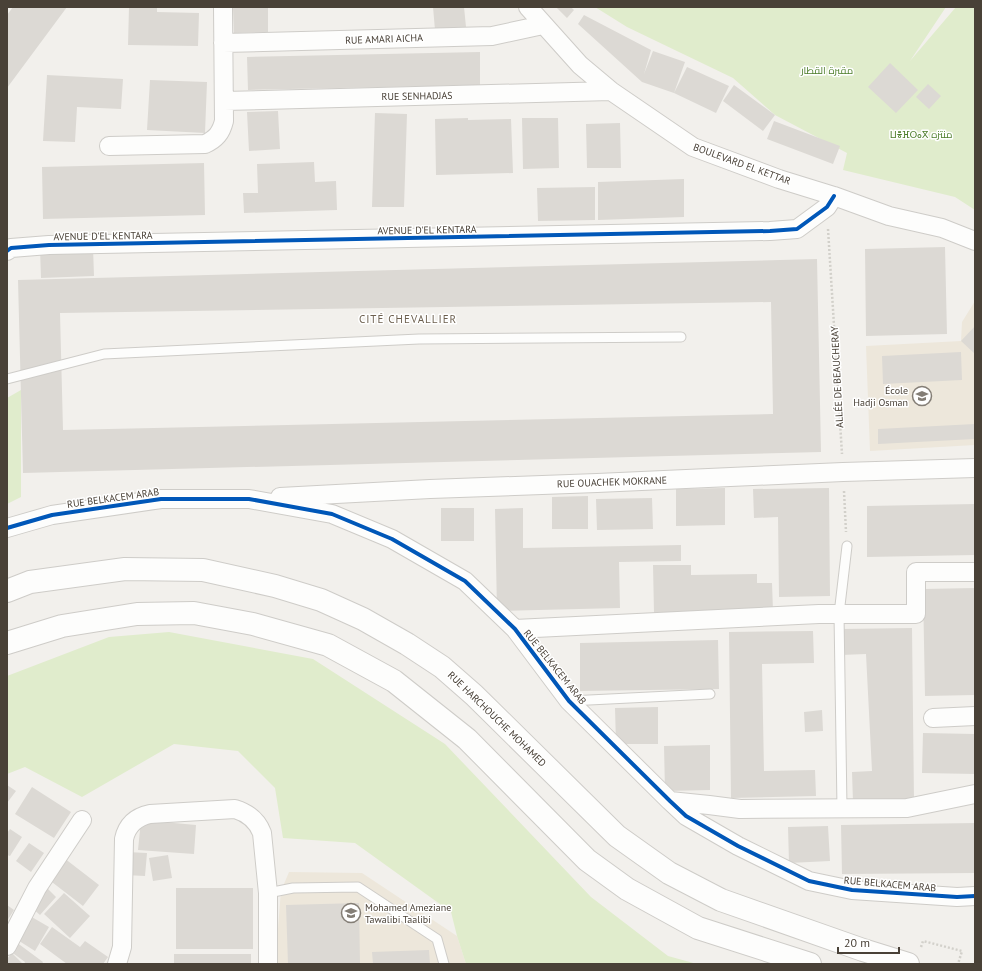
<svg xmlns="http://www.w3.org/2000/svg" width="982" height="971" font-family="'PT Sans',Cairo,'Noto Sans Tifinagh',sans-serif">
  <rect width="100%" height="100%" fill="#f2f0ec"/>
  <path fill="#ede7db" d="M 975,301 L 975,445 L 870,451 L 866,346 L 961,341 L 962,322 Z
    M 289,872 L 362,873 L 457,936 L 466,964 L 277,964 L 276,953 L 281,891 Z"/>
  <path fill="#e0eccc" d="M 595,7 L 946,7 L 910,61 L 956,7 L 975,7 L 975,210 L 955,197 L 843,170 L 847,153 L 775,115 L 733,78 L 627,27 Z
    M 21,390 L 21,497 L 7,504 L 7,398 Z
    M 169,632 L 313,659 L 445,744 L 591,897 L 668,956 L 697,964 L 466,964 L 457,936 L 451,912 L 355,843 L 283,838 L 275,788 L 238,751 L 174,744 L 82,797 L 25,767 L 7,774 L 7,676 L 109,637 Z"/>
  <path fill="#dcd9d4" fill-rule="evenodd" d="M 13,7 L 67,7 L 7,88 L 7,15 Z
    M 129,7 L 157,7 L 157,12 L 199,13 L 198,46 L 128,45 Z
    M 233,7 L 268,7 L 268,32 L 234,33 Z
    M 433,7 L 464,7 L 466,27 L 435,30 Z
    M 556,7 L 571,7 L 574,10 L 567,18 Z
    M 584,15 L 651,50 L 644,74 L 653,51 L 685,62 L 674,93 L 687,67 L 729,86 L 716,113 L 674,93 L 642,82 L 578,24 Z
    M 480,52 L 480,85 L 248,90 L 247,57 Z
    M 890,63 L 918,90 L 896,113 L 868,87 Z
    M 47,75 L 123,79 L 121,109 L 77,107 L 75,142 L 43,141 Z
    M 150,80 L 207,82 L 205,133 L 147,130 Z
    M 928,84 L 941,96 L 929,109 L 916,97 Z
    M 734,85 L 775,115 L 763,131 L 723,101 Z
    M 278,111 L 280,149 L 249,151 L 247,112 Z
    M 375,113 L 407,114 L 404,207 L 372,207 Z
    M 468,118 L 468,120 L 511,119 L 513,173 L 436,175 L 435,119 Z
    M 522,118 L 558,118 L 559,168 L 523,169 Z
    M 774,121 L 840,146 L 833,164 L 767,139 Z
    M 620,123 L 621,168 L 587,168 L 586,124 Z
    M 314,162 L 315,182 L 336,181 L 337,210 L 244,213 L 243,193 L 258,193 L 257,164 Z
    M 204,163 L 205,215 L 43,219 L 42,167 Z
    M 684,179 L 684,217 L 598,220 L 598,182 Z
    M 595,187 L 595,220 L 538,221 L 537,188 Z
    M 93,247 L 94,276 L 41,278 L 40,249 Z
    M 945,247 L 947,334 L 866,336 L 865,249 Z
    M 817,259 L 821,452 L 23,473 L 18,280 ZM 771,302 L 773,414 L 63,430 L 60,313 Z
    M 975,326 L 975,354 L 961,341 Z
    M 961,352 L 962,380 L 883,384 L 882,356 Z
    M 975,424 L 975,439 L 878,444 L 878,429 Z
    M 725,488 L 725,525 L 676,526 L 676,489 Z
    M 829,488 L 830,596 L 779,597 L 778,517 L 754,518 L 753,489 Z
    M 588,496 L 588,529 L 552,529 L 552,497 Z
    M 652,498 L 653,529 L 597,530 L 596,499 Z
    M 975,504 L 975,555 L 867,557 L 867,506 Z
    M 441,508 L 474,508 L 474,541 L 441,541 Z
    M 523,508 L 523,548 L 681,545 L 681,561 L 619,562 L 620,608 L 497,611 L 495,509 Z
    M 653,565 L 691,565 L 691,575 L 757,574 L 757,583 L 772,583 L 773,611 L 654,613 Z
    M 975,588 L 975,695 L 925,696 L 923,589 Z
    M 912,628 L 914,801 L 853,802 L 852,772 L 872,771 L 866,654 L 841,655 L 841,629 Z
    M 813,631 L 814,663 L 762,664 L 764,771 L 815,770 L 816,796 L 731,798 L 729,632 Z
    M 718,640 L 719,689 L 580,691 L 580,643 Z
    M 658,707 L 658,744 L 616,744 L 615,708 Z
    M 822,710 L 823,731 L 805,732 L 804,712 Z
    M 923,733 L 975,734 L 975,774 L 922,773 Z
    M 710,745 L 710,790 L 665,791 L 664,746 Z
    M 7,785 L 16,791 L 7,803 Z
    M 32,787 L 71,812 L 54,838 L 15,814 Z
    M 141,820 L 196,825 L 194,854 L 138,850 Z
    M 975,823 L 975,873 L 842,874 L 841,825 Z
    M 828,826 L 830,861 L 789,863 L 788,827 Z
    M 10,829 L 22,837 L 10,856 L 7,855 L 7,833 Z
    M 29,843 L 44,853 L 31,872 L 16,861 Z
    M 127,852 L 147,853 L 145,876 L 125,875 Z
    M 168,855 L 172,878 L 153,881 L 149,858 Z
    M 64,858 L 99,885 L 83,906 L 48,879 Z
    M 176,888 L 253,888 L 253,949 L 176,949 Z
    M 48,889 L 56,897 L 40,915 L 31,907 Z
    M 64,893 L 90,916 L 70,938 L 44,914 Z
    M 359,903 L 360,964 L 288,964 L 286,905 Z
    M 7,905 L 14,910 L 7,921 L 10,923 L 7,928 Z
    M 30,916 L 49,927 L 35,951 L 16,939 Z
    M 52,927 L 80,947 L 85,941 L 108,957 L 103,964 L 67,964 L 40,944 Z
    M 16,942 L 43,962 L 42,964 L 24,964 L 25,962 L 10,951 Z
    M 429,950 L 430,964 L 373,964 L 372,952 Z
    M 12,953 L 23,964 L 7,964 L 7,959 Z
    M 174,954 L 251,954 L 251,964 L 174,964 Z"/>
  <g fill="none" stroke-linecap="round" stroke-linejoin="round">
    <defs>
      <path id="service" d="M 7,379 L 104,354 L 419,339 L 681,337
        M 569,701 L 710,694
        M 842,808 L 839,614 L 847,546
        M 268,893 L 293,888 L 358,887 L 437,939 L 444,964"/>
      <path id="minor" d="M 528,7 L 580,65 L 611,91 L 693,147 L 779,179 L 834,196 L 889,216 L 942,228 L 975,241
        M 223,43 L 492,36 L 543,25
        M 224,101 L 611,91
        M 109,146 L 205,144 C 216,139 221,133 224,121 L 223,7
        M 7,251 L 11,248 L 49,245 L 770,231 L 797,229 L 827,207 L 834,196
        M 280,497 L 430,489 L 597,483 L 843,472 L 975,468
        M 7,528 L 52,515 L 161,499 L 249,499 L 332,514 L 392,539 L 465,581 L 515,629 L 569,701 L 670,801 L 686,816 L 738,846 L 809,881 L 852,890 L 957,897 L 975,896
        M 515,629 L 819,614 L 916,614 L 916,572 L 975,572
        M 933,718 L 975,716
        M 670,801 L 709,805 L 740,809 L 907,808 L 975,794
        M 7,946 L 37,888 L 82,820
        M 117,964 L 122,947 L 124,839 C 127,825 136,817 150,814 L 235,809 C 248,813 257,820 262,833 L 268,893 L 268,964"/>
      <path id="tertiary" d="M 7,591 L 30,582 L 125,569 L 203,570 L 275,586 L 321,600 L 363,619 L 407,644 L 442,667 L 474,695 L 617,836 L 669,873 L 721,900 L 863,950 L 908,964
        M 7,643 L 62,626 L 137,614 L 194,613 L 253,624 L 328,645 L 394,681 L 467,739 L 587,860 L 627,889 L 698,928 L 810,964"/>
    </defs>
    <use href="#service" stroke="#ceccc8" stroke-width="11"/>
    <use href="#minor" stroke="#ceccc8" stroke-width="20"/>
    <use href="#tertiary" stroke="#ceccc8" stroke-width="24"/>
    <path stroke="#d2d0ca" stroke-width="2.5" stroke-dasharray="2 2" stroke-linecap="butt" d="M 828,229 L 842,454
      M 844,491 L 846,532
      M 921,947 L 923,941 L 962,951 L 958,964"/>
    <use href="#service" stroke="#fdfdfc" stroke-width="9"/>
    <use href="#minor" stroke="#fdfdfc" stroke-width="18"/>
    <use href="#tertiary" stroke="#fdfdfc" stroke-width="22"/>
    <defs>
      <path id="cycleway" d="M 7,251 L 11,248 L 49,245 L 770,231 L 797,229 L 827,207 L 834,196
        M 7,528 L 52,515 L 161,499 L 249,499 L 332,514 L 392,539 L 465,581 L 515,629 L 569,701 L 670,801 L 686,816 L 738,846 L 809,881 L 852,890 L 957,897 L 975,896"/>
    </defs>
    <use href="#cycleway" stroke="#fff" stroke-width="6"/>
    <use href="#cycleway" stroke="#0057b8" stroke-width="4"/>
  </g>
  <defs>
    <symbol id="school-ring" viewBox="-11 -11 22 22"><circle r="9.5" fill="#fff" stroke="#847e76" stroke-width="1.5"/><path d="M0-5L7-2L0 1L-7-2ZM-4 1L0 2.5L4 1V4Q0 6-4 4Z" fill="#847e76"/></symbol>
  </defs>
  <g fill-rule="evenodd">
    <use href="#school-ring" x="911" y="385" width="22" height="22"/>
    <use href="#school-ring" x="340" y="902" width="22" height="22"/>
  </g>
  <g text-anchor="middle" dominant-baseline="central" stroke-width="3" stroke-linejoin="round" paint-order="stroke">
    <g font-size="10" fill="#494137" stroke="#fff">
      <text transform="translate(384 39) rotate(-2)">RUE AMARI AICHA</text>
      <text transform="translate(417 96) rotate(-1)">RUE SENHADJAS</text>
      <text transform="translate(742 164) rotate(20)">BOULEVARD EL KETTAR</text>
      <text transform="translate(427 230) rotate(-1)">AVENUE D'EL KENTARA</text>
      <text transform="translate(103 236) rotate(-1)">AVENUE D'EL KENTARA</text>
      <text transform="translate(837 377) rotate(-93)">ALLÉE DE BEAUCHERAY</text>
      <text transform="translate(612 482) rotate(-2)">RUE OUACHEK MOKRANE</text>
      <text transform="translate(113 498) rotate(-8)">RUE BELKACEM ARAB</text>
      <text transform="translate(555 667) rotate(51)">RUE BELKACEM ARAB</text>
      <text transform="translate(497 719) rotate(44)">RUE HARCHOUCHE MOHAMED</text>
      <text transform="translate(890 884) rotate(5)">RUE BELKACEM ARAB</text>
    </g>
    <g font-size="10" fill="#4b7c28" stroke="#fff">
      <text x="827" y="70">مقبرة القطار</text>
      <text x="921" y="134">ⵡⴻⴼⵔⴰⴳ منتزه</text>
    </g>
    <g font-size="10" fill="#494137" stroke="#fff" text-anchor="end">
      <text x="908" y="390">École<tspan x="908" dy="12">Hadji Osman</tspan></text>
      <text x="365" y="907" text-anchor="start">Mohamed Ameziane<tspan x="365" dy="12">Tawalibi Taalibi</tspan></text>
    </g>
    <g font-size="11" letter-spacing="1" fill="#6c5f4e" stroke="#fff">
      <text x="408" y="319">CITÉ CHEVALLIER</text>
    </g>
  </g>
  <rect width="982" height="971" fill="none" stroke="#494137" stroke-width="16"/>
  <path d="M838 947v6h61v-6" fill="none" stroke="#494137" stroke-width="2"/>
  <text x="844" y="947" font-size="12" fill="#494137" stroke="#ffffff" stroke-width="3" paint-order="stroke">20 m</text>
</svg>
